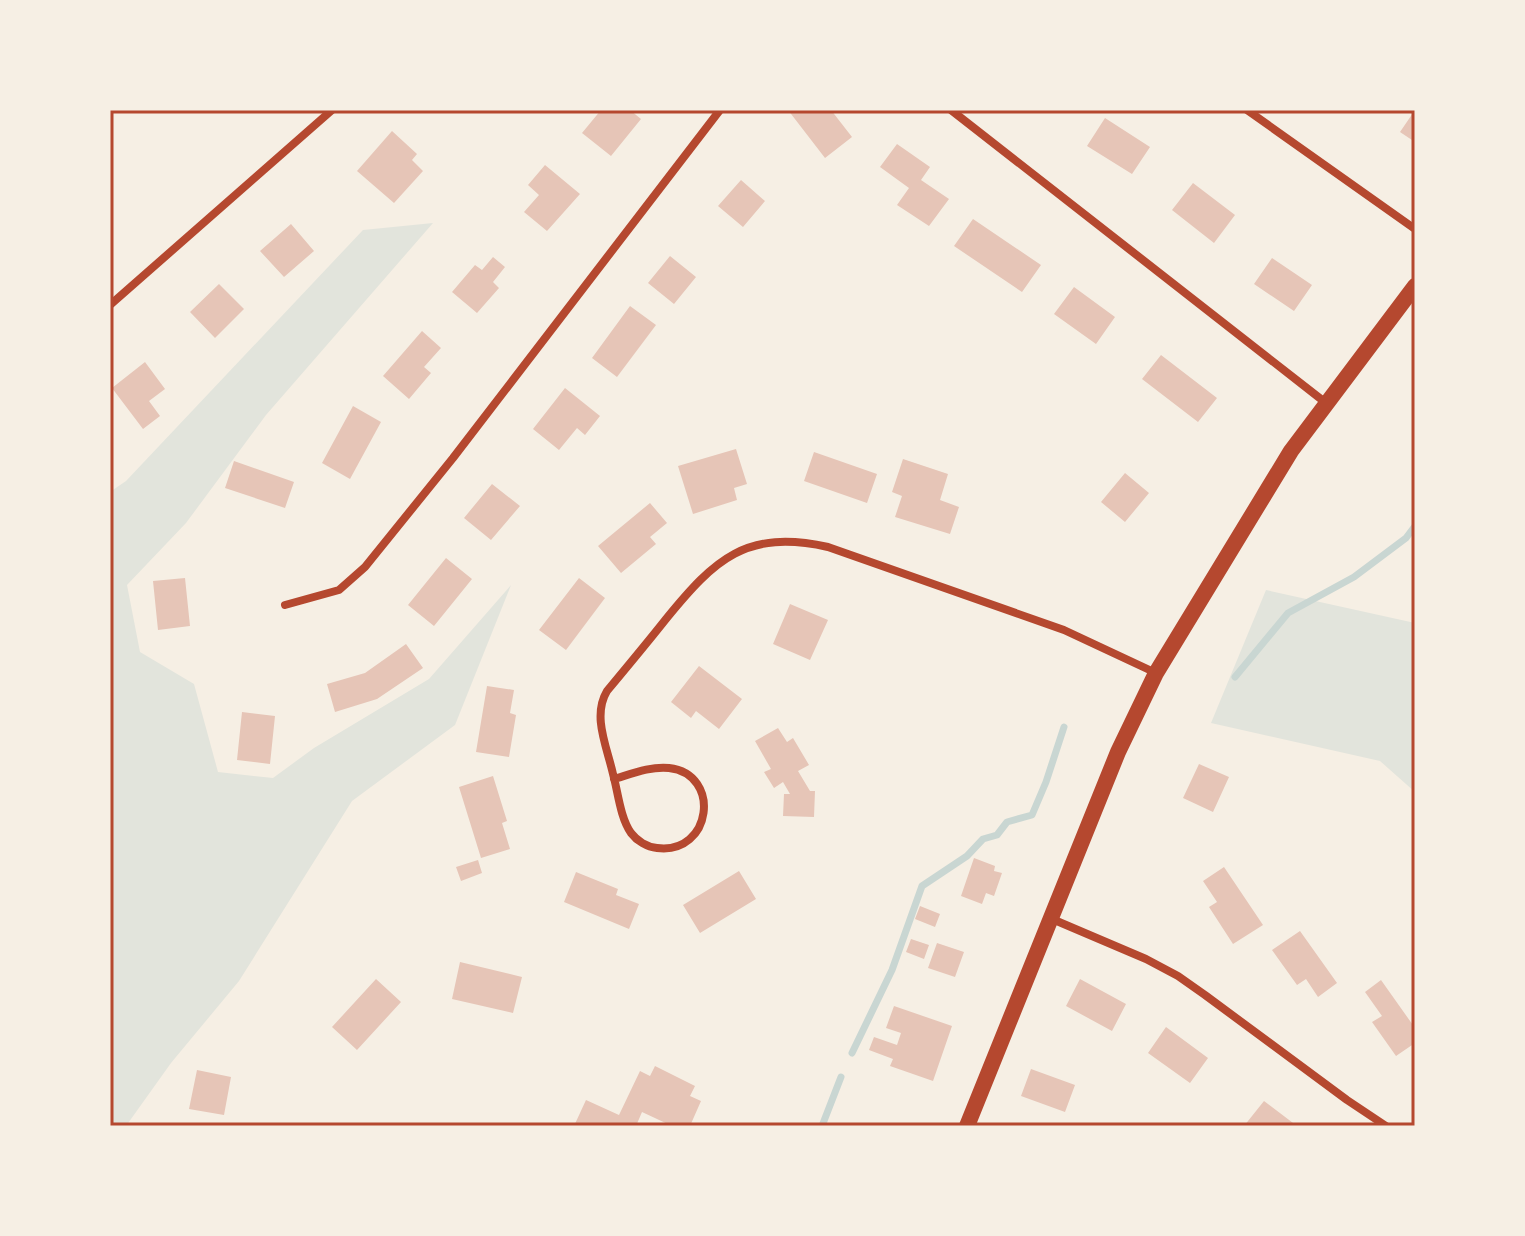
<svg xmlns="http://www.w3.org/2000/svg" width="1525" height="1236" font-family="'Exo 2',sans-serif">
  <rect width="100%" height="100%" fill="#f6efe4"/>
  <path fill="#e2e4dc" d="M 433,223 L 266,415 L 186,523 L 127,585 L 140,652 L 194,684 L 218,772 L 273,778 L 314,748 L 429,679 L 511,585 L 455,725 L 352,801 L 239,981 L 171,1063 L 126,1126 L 110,1126 L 110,492 L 126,481 L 363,230 Z
    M 1266,590 L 1415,623 L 1415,792 L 1380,761 L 1211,723 Z"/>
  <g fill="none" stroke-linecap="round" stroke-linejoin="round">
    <path stroke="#c9d6d2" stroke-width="7" d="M 1235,677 L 1288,613 L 1354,577 L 1406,538 L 1415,526
      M 852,1053 L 892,970 L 922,886 L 967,856 L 983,839 L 997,835 L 1007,822 L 1032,815 L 1046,782 L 1064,727
      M 822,1126 L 841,1077"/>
  </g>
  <path fill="#e6c5b7" d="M 601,110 L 630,110 L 641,119 L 611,156 L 582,133 Z
    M 788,110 L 831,110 L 852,137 L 825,158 Z
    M 1415,110 L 1415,142 L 1400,132 Z
    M 1105,118 L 1150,147 L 1132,174 L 1087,146 Z
    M 392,131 L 417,154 L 412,160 L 423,171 L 394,203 L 357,171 Z
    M 897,144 L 930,167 L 921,180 L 949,199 L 929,226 L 897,205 L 909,188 L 880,167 Z
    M 545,165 L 580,194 L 547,231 L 524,212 L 539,195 L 528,185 Z
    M 741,180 L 765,201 L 743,227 L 718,206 Z
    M 1193,183 L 1235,215 L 1214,243 L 1172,210 Z
    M 973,219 L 1041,265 L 1022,292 L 954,246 Z
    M 291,224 L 314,251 L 284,277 L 260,251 Z
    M 670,256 L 696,277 L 674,304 L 648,283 Z
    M 493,257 L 505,267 L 493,282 L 499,288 L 477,313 L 452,292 L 475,265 L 482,270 Z
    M 1272,258 L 1312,285 L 1294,311 L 1254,284 Z
    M 219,284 L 244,309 L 215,338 L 190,312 Z
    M 1074,287 L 1115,317 L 1096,344 L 1054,314 Z
    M 630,306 L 656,325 L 617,377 L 592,358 Z
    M 422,331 L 441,348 L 424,367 L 431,373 L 409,399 L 383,376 Z
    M 1161,355 L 1217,398 L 1198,422 L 1142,379 Z
    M 145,362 L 165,389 L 149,401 L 160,416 L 143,429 L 112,388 Z
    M 565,388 L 600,416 L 585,435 L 577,428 L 559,450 L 533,429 Z
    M 353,406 L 381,422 L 350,479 L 322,463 Z
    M 736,449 L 747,484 L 734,488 L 737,500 L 693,514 L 678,466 Z
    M 814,452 L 877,474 L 867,503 L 804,481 Z
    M 903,459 L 948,474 L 940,500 L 959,507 L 950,534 L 895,517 L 902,496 L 892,492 Z
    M 234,461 L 294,482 L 285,508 L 225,488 Z
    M 1125,473 L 1149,493 L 1125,522 L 1101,502 Z
    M 492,484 L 520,506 L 491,540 L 464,518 Z
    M 650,503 L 667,523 L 650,537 L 656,544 L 621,573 L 598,546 Z
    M 446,558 L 472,579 L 434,626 L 408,605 Z
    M 185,578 L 190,626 L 158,630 L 153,581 Z
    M 579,578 L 605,598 L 566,650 L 539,630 Z
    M 790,604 L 828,620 L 810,660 L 773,644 Z
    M 406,644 L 423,668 L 377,699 L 335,712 L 327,684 L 365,673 Z
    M 699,666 L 742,699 L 719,729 L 696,711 L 691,718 L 671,702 Z
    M 487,686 L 514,690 L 510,713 L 516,715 L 509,757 L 476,752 Z
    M 242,712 L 275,716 L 270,764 L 237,760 Z
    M 778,728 L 787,742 L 793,738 L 809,765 L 798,771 L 810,791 L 815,791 L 814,817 L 783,816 L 784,794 L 790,794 L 783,782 L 774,788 L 764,772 L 771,769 L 755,741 Z
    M 1199,764 L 1229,777 L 1213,812 L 1183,798 Z
    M 493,776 L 507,821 L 502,823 L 510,849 L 481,858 L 459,787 Z
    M 974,858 L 995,866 L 994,871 L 1002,873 L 994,896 L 986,893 L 982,904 L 961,896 Z
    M 478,860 L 482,873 L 461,881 L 456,867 Z
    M 1224,867 L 1263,925 L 1233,944 L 1209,907 L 1217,902 L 1203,881 Z
    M 739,871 L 756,899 L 700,933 L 683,905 Z
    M 576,872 L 618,889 L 616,895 L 639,904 L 629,929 L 564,902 Z
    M 920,906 L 940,914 L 935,927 L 915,919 Z
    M 1300,931 L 1337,983 L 1318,997 L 1306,979 L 1297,985 L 1272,950 Z
    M 911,939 L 929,945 L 924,959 L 906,952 Z
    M 937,943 L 964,952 L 955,977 L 928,968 Z
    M 460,962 L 522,977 L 513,1013 L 452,999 Z
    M 376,979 L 401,1002 L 357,1050 L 332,1027 Z
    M 1080,979 L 1126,1004 L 1112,1031 L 1066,1006 Z
    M 1381,980 L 1415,1028 L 1415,1043 L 1396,1056 L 1372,1022 L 1382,1016 L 1365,992 Z
    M 894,1006 L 952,1026 L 933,1081 L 890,1066 L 893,1059 L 869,1050 L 874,1037 L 897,1045 L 901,1033 L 886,1028 Z
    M 1166,1027 L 1208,1058 L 1190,1083 L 1148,1053 Z
    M 655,1066 L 695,1086 L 690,1096 L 701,1101 L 690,1126 L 672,1126 L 642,1112 L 636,1126 L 574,1126 L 586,1100 L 619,1115 L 640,1071 L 650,1076 Z
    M 1031,1069 L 1075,1085 L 1065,1112 L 1021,1096 Z
    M 197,1070 L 231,1077 L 224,1115 L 189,1109 Z
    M 1264,1101 L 1297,1126 L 1244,1126 Z"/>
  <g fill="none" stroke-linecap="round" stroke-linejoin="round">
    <path stroke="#b5482f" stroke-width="8" d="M 951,110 L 1326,403
      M 1247,110 L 1415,229
      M 110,305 L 332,110
      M 285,605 L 339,590 L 365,567 L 453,458 L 720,110
      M 614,779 C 631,774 651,766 669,768 C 722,774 712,855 657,848 C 647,847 637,841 631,833 C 620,817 618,792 613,774 C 607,747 592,716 607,691 C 627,667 647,643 666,619 C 715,559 746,529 828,547 L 1064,630 L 1156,673
      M 1052,919 L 1146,959 L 1178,976 L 1205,995 L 1347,1100 L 1386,1126"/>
    <path stroke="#b5482f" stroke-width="16" d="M 967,1126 L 1118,752 L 1156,673 L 1291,451 L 1415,286"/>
  </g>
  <rect width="1525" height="1236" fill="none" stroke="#f6efe4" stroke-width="224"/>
  <rect x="112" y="112" width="1301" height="1012" fill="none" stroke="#b5482f" stroke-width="3"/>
</svg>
